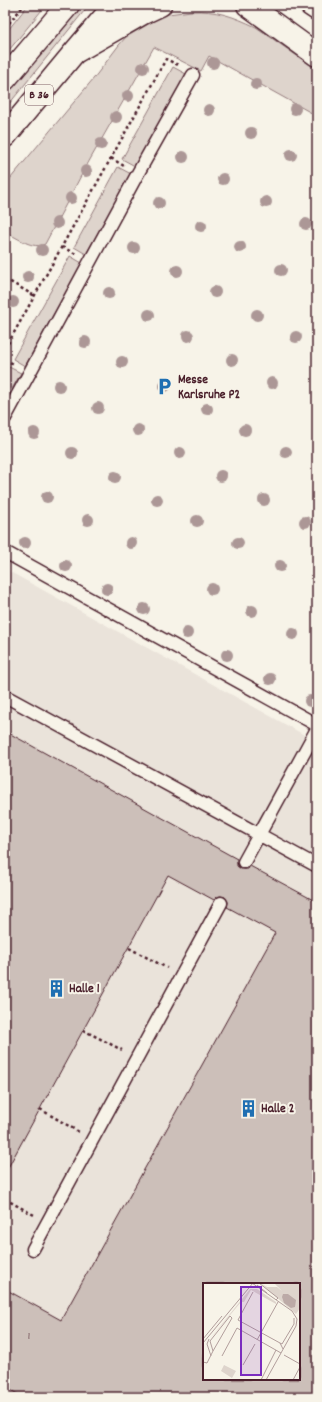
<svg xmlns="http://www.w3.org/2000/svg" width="322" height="1402" font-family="Dekko,sans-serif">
  <rect width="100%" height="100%" fill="#f7f3e8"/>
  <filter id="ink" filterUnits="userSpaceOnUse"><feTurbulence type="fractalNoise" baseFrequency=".025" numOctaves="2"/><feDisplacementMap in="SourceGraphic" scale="8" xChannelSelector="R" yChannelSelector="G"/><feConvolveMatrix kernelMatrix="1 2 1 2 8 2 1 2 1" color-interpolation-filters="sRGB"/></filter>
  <g filter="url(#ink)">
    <path fill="#eae3da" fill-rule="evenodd" d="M 5,569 L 317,742 L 317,1397 L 5,1397 ZM 204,1284 L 299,1284 L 299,1379 L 204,1379 Z"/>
    <path fill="#ded4cc" stroke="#947a7c" d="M 28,5 L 46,5 L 5,55 L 5,34 Z
      M 79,5 L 89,5 L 5,109 L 5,97 Z
      M 191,11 C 216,10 233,16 256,27 L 317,70 L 317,116 L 209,56 L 201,71 L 154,47 L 83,172 L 45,244 C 33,250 18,238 7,233 L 5,235 L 5,185 L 94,78 L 119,45 L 126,37 L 157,19 L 168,14 Z
      M 173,67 L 186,74 L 135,166 L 122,159 Z
      M 118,167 L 131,174 L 86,254 L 74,247 Z
      M 70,256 L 82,263 L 25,366 L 13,359 Z
      M 9,367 L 21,373 L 5,401 L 5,374 Z"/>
    <path fill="#ccbfb9" stroke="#4a1f2b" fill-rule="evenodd" d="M 5,731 L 237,859 L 237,866 L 241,869 L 248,869 L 250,866 L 317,902 L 317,1397 L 23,1397 L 5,1387 L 5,1289 L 61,1320 L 275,933 L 227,907 L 228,902 L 225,897 L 220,896 L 214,900 L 168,875 L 5,1173 ZM 204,1284 L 299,1284 L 299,1379 L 204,1379 Z"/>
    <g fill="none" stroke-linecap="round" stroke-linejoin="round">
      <defs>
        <path id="lane" d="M 5,418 L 138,173 L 193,75
          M 5,552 L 317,725
          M 5,696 L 317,866
          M 244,862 L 317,729
          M 33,1249 L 221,903"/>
        <path id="secondary" d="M 248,5 L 317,55
          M 311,5 L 317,9
          M 77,51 L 143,13 L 160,5"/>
        <path id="primary" d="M 5,79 L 68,5
          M 5,136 L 73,54 L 115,5"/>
      </defs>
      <use href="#lane" stroke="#4a1f2b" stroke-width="15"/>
      <use href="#secondary" stroke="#4a1f2b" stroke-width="25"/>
      <use href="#primary" stroke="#4a1f2b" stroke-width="25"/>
      <path stroke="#4a1f2b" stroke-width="2.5" stroke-dasharray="3 3" stroke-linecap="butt" d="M 5,28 L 24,5
        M 111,158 L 124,166
        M 62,247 L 76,254
        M 5,279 L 35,296
        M 5,349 L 166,59 L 180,66
        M 5,359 L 15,365
        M 129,948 L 167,968
        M 83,1030 L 122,1050
        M 40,1109 L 79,1132
        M 5,1199 L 34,1215"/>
      <use href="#lane" stroke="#f7f3e8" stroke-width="12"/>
      <use href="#secondary" stroke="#f7f3e8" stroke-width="22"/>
      <use href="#primary" stroke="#f7f3e8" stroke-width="22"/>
    </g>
    <g fill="#ac9796">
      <circle cx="213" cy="63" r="6"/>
      <circle cx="143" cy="68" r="6"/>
      <circle cx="256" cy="84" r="6"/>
      <circle cx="128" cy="96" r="6"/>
      <circle cx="295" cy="109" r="6"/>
      <circle cx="209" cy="110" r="6"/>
      <circle cx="116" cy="117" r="6"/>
      <circle cx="251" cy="133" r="6"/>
      <circle cx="101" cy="144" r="6"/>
      <circle cx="291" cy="155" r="6"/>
      <circle cx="183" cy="157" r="6"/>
      <circle cx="86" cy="171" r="6"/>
      <circle cx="223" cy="179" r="6"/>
      <circle cx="71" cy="198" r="6"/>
      <circle cx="266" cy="202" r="6"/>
      <circle cx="159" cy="203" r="6"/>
      <circle cx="57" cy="223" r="6"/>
      <circle cx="306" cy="224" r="6"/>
      <circle cx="201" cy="226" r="6"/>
      <circle cx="240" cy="247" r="6"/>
      <circle cx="134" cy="248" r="6"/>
      <circle cx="42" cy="250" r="6"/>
      <circle cx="281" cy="270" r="6"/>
      <circle cx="177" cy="271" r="6"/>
      <circle cx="28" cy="277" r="6"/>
      <circle cx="215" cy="292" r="6"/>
      <circle cx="109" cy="293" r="6"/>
      <circle cx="13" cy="302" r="6"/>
      <circle cx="149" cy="315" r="6"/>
      <circle cx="257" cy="315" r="6"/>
      <circle cx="188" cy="336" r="6"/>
      <circle cx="296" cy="337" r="6"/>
      <circle cx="85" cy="342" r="6"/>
      <circle cx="232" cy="360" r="6"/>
      <circle cx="122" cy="362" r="6"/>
      <circle cx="272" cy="383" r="6"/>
      <circle cx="59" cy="386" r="6"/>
      <circle cx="165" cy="386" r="6"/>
      <circle cx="98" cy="408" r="6"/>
      <circle cx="207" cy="409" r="6"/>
      <circle cx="138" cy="430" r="6"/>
      <circle cx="245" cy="430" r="6"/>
      <circle cx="34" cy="433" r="6"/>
      <circle cx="286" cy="452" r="6"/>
      <circle cx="72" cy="453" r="6"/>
      <circle cx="180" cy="453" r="6"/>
      <circle cx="221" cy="476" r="6"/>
      <circle cx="115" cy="477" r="6"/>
      <circle cx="47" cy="497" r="6"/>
      <circle cx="157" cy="500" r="6"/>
      <circle cx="264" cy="500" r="6"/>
      <circle cx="88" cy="520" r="6"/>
      <circle cx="197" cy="521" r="6"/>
      <circle cx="305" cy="522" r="6"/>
      <circle cx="25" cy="543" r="6"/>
      <circle cx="131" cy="543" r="6"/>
      <circle cx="238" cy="543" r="6"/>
      <circle cx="66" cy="566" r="6"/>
      <circle cx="280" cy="566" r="6"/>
      <circle cx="107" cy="589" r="6"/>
      <circle cx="212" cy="589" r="6"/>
      <circle cx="144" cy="609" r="6"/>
      <circle cx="252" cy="611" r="6"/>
      <circle cx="187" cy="633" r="6"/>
      <circle cx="293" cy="634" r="6"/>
      <circle cx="227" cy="655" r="6"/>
      <circle cx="270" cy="679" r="6"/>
      <circle cx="310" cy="701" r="6"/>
    </g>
  </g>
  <defs>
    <symbol id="parking-bare" viewBox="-9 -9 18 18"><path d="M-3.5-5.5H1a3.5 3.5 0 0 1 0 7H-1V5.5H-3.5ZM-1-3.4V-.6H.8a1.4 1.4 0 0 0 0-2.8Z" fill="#1f6fb2" stroke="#f7f3e8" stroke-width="2.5" paint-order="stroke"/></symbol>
    <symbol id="building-bare" viewBox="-9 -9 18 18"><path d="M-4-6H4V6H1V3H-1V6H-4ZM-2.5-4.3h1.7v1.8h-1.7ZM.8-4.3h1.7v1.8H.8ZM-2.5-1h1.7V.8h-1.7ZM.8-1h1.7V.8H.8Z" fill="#1f6fb2" stroke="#f7f3e8" stroke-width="2.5" paint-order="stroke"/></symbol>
  </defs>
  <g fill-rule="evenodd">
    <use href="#parking-bare" x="152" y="374" width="25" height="25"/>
    <use href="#building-bare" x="44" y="976" width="25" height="25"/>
    <use href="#building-bare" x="236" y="1096" width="25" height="25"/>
  </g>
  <g text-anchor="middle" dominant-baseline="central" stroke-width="4" stroke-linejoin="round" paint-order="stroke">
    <g font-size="11" fill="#6a474e">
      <text x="29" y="1337">1</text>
    </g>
    <rect fill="#f7f3e8" stroke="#7e5f64" stroke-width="1" x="25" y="85" width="28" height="20" rx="3"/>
    <g font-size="12" font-weight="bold" fill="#4a1f2b">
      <text x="39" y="95">B 36</text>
    </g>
    <g font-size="13" font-weight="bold" fill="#4a1f2b" stroke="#f7f3e8" text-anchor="start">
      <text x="178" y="380">Messe<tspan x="178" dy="15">Karlsruhe P2</tspan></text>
      <text x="69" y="989">Halle 1</text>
      <text x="261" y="1109">Halle 2</text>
    </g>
  </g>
  <g transform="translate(203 1283)">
    <rect width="97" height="97" fill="#f7f3e8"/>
    <path d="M 57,0 L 64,4 L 74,4 L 79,8 L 71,0 L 97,0 L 97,25 L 93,31 ZM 47,6 L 54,6 L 73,19 L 73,21 L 48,7 L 41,19 L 38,19 L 7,56 ZM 21,82 L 33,88 L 29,95 L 18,88 Z" fill="#ded4cc"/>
    <path d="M 80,11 L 85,11 L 93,17 L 92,24 L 88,25 L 81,20 L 79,14 Z" fill="#bcaaa7"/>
    <path fill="none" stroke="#b29e9c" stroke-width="1" d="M 49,0 L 89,28 L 94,36 L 93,43 L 63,97M 56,0 L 75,15 L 73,17M 54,2 L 64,10M 50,9 L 35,37 L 77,60 L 80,66M 0,56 L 19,33M 6,56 L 4,61 L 8,73M 54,57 L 75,19M 7,58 L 27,33 L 29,35 L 10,68M 0,60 L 50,0M 77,60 L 79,61 L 91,41 L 91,35M 81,72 L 97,81M 19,73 L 34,45 L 78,70M 0,79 L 4,80 L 10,68 L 7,58M 40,82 L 52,61M 58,97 L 73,67M 90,97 L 97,84"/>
    <path fill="#7b2cbf" fill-opacity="0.15" stroke="#7b2cbf" stroke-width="2" d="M 38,4 L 58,4 L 58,92 L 38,92 Z"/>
    <rect width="97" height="97" fill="none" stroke="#4a1f2b" stroke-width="2"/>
  </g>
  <rect width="322" height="1402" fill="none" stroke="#f7f3e8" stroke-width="20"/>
  <rect x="10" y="10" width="302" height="1382" fill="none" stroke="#4a1f2b" stroke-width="1.5" filter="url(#ink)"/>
</svg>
